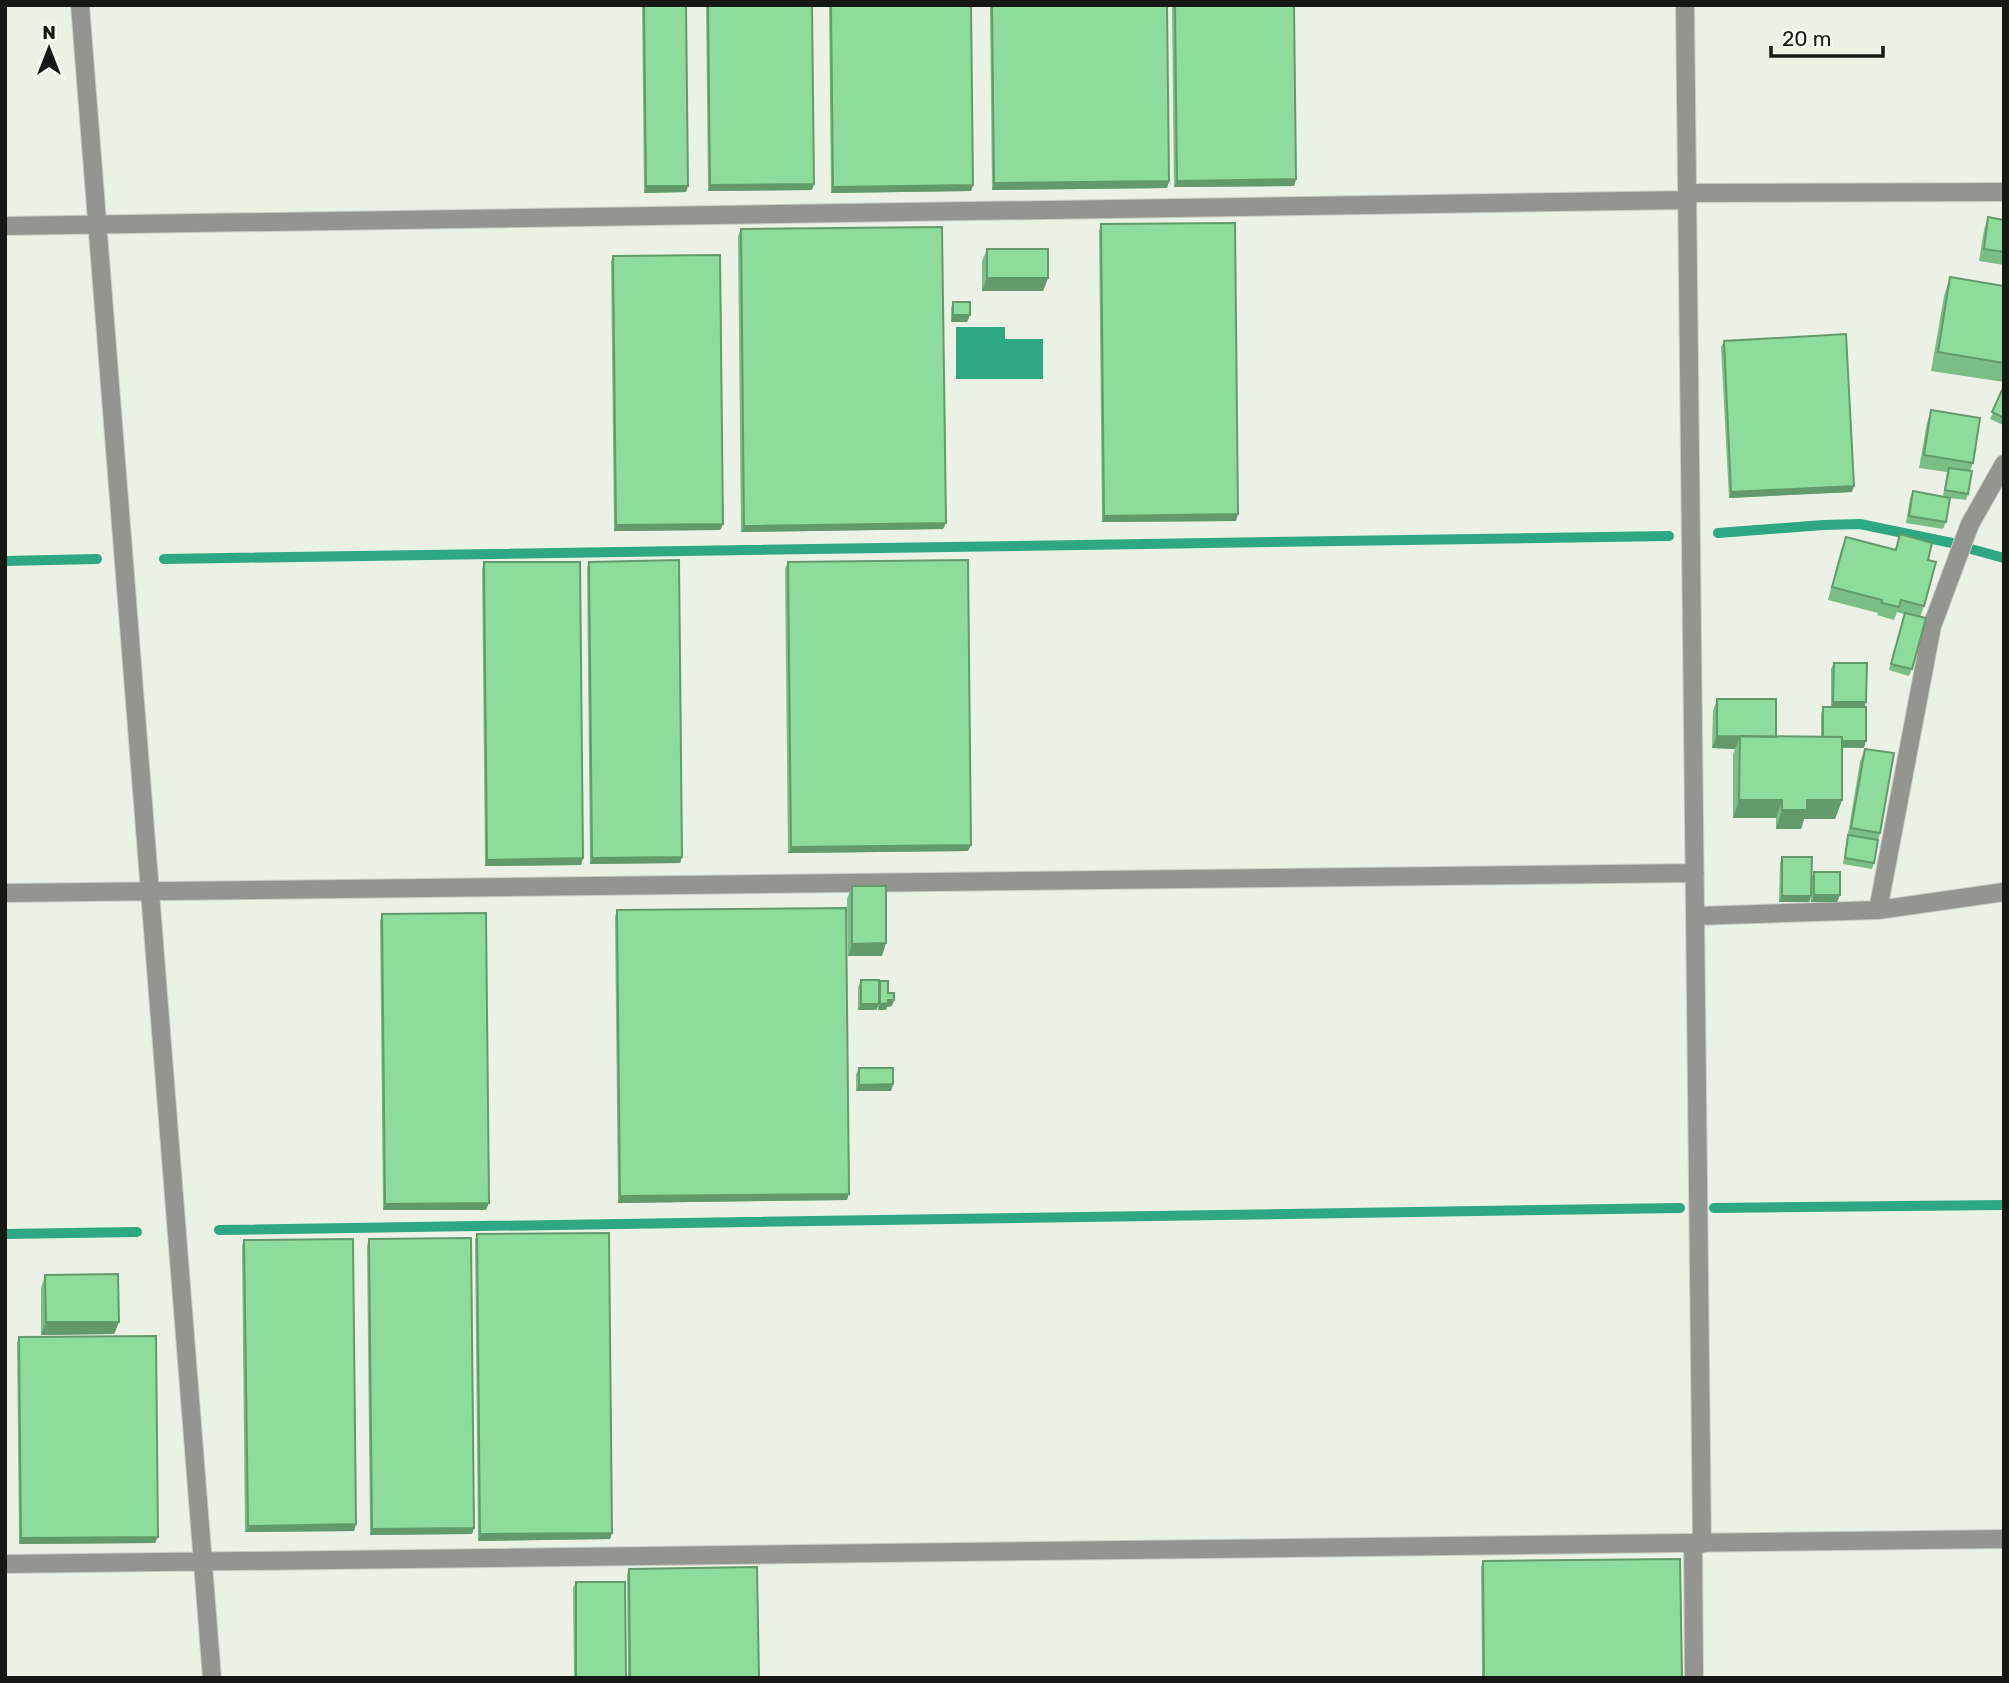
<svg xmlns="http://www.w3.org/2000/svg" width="2009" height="1683" font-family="Rubik,sans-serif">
  <rect width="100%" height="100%" fill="#ebf1e5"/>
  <path fill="#2da883" d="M 956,327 L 1005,327 L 1005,339 L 1043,339 L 1043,379 L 956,379 Z"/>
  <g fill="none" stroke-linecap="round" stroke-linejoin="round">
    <path stroke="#2da883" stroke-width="10" d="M 1718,533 L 1823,525 L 1860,524 L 1952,543
      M 1971,549 L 2004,558
      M 164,559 L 1669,536
      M 5,561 L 97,559
      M 1714,1208 L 2004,1205
      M 219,1230 L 1680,1208
      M 5,1234 L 137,1232"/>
    <defs>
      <path id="minor" d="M 80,5 L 212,1678
        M 1685,5 L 1702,1544
        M 1688,193 L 2004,192
        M 5,226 L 1688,200
        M 5,893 L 1695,873
        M 1878,910 L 1932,626 L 1970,524 L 2004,464
        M 1696,916 L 1878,910 L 2004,892
        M 1693,1544 L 1694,1678
        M 5,1564 L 2004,1539"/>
    </defs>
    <use href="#minor" stroke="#c9cec4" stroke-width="20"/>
    <use href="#minor" stroke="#959590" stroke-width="18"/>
  </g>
  <path fill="#7abd85" d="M 642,5 L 686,5 L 688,186 L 686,192 L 644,193 Z
    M 706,5 L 812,5 L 812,190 L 708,191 Z
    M 829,5 L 971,5 L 973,185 L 971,191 L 831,193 Z
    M 990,5 L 1167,5 L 1169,181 L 1167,188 L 992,190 Z
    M 1172,5 L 1294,5 L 1296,179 L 1294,186 L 1174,187 Z
    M 1988,217 L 2004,220 L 2004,265 L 1979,261 L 1984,230 Z
    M 1101,224 L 1236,521 L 1102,522 L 1099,231 Z
    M 741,229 L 943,529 L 741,532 L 738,236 Z
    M 987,249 L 1048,278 L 1043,291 L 982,291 L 982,261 Z
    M 613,256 L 723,524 L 720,530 L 614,531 L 611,262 Z
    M 1950,277 L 2004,286 L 2004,382 L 1931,371 L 1944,296 Z
    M 953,302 L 970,315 L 967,322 L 951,322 L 951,308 Z
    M 1724,341 L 1852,492 L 1729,498 L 1721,347 Z
    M 2004,391 L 2003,425 L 1990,419 Z
    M 1931,410 L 1973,463 L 1970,471 L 1968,494 L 1966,500 L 1950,498 L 1946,522 L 1943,529 L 1906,523 L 1910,498 L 1913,491 L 1943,496 L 1947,472 L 1919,468 L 1927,423 Z
    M 1900,534 L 1928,560 L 1924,606 L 1920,617 L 1912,669 L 1909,676 L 1889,670 L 1904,614 L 1897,612 L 1894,620 L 1877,615 L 1878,613 L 1828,600 L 1841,550 L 1846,537 L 1895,550 Z
    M 484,562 L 583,858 L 581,865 L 485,866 L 482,569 Z
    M 589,562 L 682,857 L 680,863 L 590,864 L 587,568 Z
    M 788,562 L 968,851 L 788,853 L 785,569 Z
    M 1834,663 L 1866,702 L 1864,707 L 1864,748 L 1842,748 L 1842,800 L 1835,819 L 1804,819 L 1801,829 L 1776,829 L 1776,818 L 1733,818 L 1733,755 L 1735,749 L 1712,748 L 1713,711 L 1717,699 L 1776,737 L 1821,737 L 1821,714 L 1823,707 L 1831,707 L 1831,669 Z
    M 1865,749 L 1880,833 L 1878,841 L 1874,863 L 1872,869 L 1843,864 L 1860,762 Z
    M 1782,857 L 1811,896 L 1809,902 L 1779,902 L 1780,863 Z
    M 1814,872 L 1840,895 L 1837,902 L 1811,902 L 1811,878 Z
    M 852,886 L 882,956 L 848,956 L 847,899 Z
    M 617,910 L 847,1200 L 618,1203 L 615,917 Z
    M 382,914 L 486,1210 L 383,1210 L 380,921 Z
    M 861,980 L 879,985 L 880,981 L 888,993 L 892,1006 L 887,1007 L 886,1010 L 878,1010 L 878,1006 L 876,1010 L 858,1010 L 858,987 Z
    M 859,1068 L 893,1084 L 891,1091 L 856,1091 L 856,1074 Z
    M 477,1234 L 612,1533 L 610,1539 L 478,1541 L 475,1240 Z
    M 369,1239 L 474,1528 L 472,1534 L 370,1535 L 367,1246 Z
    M 244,1240 L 356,1524 L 354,1531 L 245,1532 L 242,1246 Z
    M 45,1275 L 119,1322 L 114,1334 L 41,1335 L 41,1288 Z
    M 19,1337 L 155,1543 L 19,1544 L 17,1343 Z
    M 1483,1561 L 1682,1678 L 1482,1678 L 1481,1567 Z
    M 629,1569 L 759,1678 L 628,1678 L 627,1575 Z
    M 576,1582 L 626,1678 L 574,1678 L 573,1588 Z"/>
  <path fill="#639a6c" d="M 1296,179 L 1294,186 L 1174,187 L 1177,181 Z
    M 1169,181 L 1167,188 L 992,190 L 994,183 Z
    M 814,184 L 812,190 L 708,191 L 710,185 Z
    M 973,185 L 971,191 L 831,193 L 833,187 Z
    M 646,186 L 688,186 L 686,192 L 644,193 Z
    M 987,278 L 1048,278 L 1043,291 L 982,291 Z
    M 953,315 L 970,315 L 967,322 L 951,322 Z
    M 1854,486 L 1852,492 L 1729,498 L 1731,492 Z
    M 1238,514 L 1236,521 L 1102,522 L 1104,516 Z
    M 946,523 L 943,529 L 741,532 L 744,526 Z
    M 723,524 L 720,530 L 614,531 L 616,525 Z
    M 1833,702 L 1866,702 L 1864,708 L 1831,708 Z
    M 1717,736 L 1776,737 L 1740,736 L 1735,749 L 1712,748 Z
    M 1823,741 L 1866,741 L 1864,748 L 1821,747 Z
    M 1739,800 L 1782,800 L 1776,818 L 1733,818 Z
    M 1807,800 L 1842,800 L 1835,819 L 1804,819 L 1801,829 L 1776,829 L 1782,810 Z
    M 971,845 L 968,851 L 788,853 L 791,847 Z
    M 682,857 L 680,863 L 590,864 L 592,858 Z
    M 583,858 L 581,865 L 485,866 L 487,860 Z
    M 1814,895 L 1840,895 L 1837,902 L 1811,902 Z
    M 1782,896 L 1811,896 L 1809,902 L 1779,902 Z
    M 886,943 L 882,956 L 848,956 L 852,944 Z
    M 888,1000 L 894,1000 L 892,1006 L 887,1007 L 886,1010 L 878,1010 L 880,1004 Z
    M 861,1004 L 879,1004 L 876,1010 L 858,1010 Z
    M 893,1084 L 891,1091 L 856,1091 L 859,1085 Z
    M 849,1194 L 847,1200 L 618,1203 L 620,1196 Z
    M 489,1203 L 486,1210 L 383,1210 L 385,1204 Z
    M 46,1322 L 119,1322 L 114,1334 L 41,1335 Z
    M 356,1524 L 354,1531 L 245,1532 L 248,1526 Z
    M 474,1528 L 472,1534 L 370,1535 L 372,1529 Z
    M 612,1533 L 610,1539 L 478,1541 L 480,1534 Z
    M 158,1537 L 155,1543 L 19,1544 L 21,1538 Z"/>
  <path fill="#8edc9b" stroke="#639a6c" stroke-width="2" d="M 644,5 L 686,5 L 688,186 L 646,186 Z
    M 708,5 L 812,5 L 814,184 L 710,185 Z
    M 831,5 L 971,5 L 973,185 L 833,187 Z
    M 992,5 L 1167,5 L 1169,181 L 994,183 Z
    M 1175,5 L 1294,5 L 1296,179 L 1177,181 Z
    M 1988,217 L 2004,220 L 2004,252 L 1984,249 Z
    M 1235,223 L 1238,514 L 1104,516 L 1101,224 Z
    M 942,227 L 946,523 L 744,526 L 741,229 Z
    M 987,249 L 1048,249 L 1048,278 L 987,278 Z
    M 720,255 L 723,524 L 616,525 L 613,256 Z
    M 1950,277 L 2004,286 L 2004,363 L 1938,352 Z
    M 953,302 L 970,302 L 970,315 L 953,315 Z
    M 1846,334 L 1854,486 L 1731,492 L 1724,341 Z
    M 2002,390 L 2004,391 L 2004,418 L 1992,412 Z
    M 1931,410 L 1980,418 L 1973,463 L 1924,455 Z
    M 1949,468 L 1972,471 L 1968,494 L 1945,490 Z
    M 1913,491 L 1950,498 L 1946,522 L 1909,516 Z
    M 1900,534 L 1932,543 L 1928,560 L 1936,562 L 1924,606 L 1901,600 L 1899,607 L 1882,603 L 1882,600 L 1832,587 L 1846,537 L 1896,550 Z
    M 679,560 L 682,857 L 592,858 L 589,562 Z
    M 968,560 L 971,845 L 791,847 L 788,562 Z
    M 484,562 L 580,562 L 583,858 L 487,860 Z
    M 1905,613 L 1926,618 L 1912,669 L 1891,664 Z
    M 1834,663 L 1867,663 L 1866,702 L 1833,702 Z
    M 1717,699 L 1776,699 L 1776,737 L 1717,736 Z
    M 1823,707 L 1866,707 L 1866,741 L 1842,741 L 1842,737 L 1823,737 Z
    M 1740,736 L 1842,737 L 1842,800 L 1807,800 L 1807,810 L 1782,810 L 1782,800 L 1739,800 Z
    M 1865,749 L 1894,753 L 1880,833 L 1851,828 Z
    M 1848,835 L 1878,840 L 1874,863 L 1845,858 Z
    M 1782,857 L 1812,857 L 1811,896 L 1782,896 Z
    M 1814,872 L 1840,872 L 1840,895 L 1814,895 Z
    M 852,886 L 886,886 L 886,943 L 852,944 Z
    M 846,908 L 849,1194 L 620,1196 L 617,910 Z
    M 486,913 L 489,1203 L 385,1204 L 382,914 Z
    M 861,980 L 879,980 L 879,1004 L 861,1004 Z
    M 880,981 L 888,981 L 888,993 L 894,993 L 894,1000 L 888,1000 L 888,1003 L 880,1004 Z
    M 859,1068 L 893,1068 L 893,1084 L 859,1085 Z
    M 609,1233 L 612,1533 L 480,1534 L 477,1234 Z
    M 471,1238 L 474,1528 L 372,1529 L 369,1239 Z
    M 353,1239 L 356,1524 L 248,1526 L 244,1240 Z
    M 118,1274 L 119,1322 L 46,1322 L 45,1275 Z
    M 156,1336 L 158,1537 L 21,1538 L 19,1337 Z
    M 1680,1559 L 1682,1678 L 1484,1678 L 1483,1561 Z
    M 757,1567 L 759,1678 L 630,1678 L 629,1569 Z
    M 576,1582 L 625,1582 L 626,1678 L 576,1678 Z"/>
  <rect width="2009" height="1683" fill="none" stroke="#161814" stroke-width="14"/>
  <g transform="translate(49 49)" stroke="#f8fef2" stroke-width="5" paint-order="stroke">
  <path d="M0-5L12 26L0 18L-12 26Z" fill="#161814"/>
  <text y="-10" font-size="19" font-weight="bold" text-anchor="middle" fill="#161814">N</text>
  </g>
  <path d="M1771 46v10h112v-10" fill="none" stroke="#161814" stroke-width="3.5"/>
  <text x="1782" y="46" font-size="21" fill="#161814" stroke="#f8fef2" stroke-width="5" paint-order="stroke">20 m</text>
</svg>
